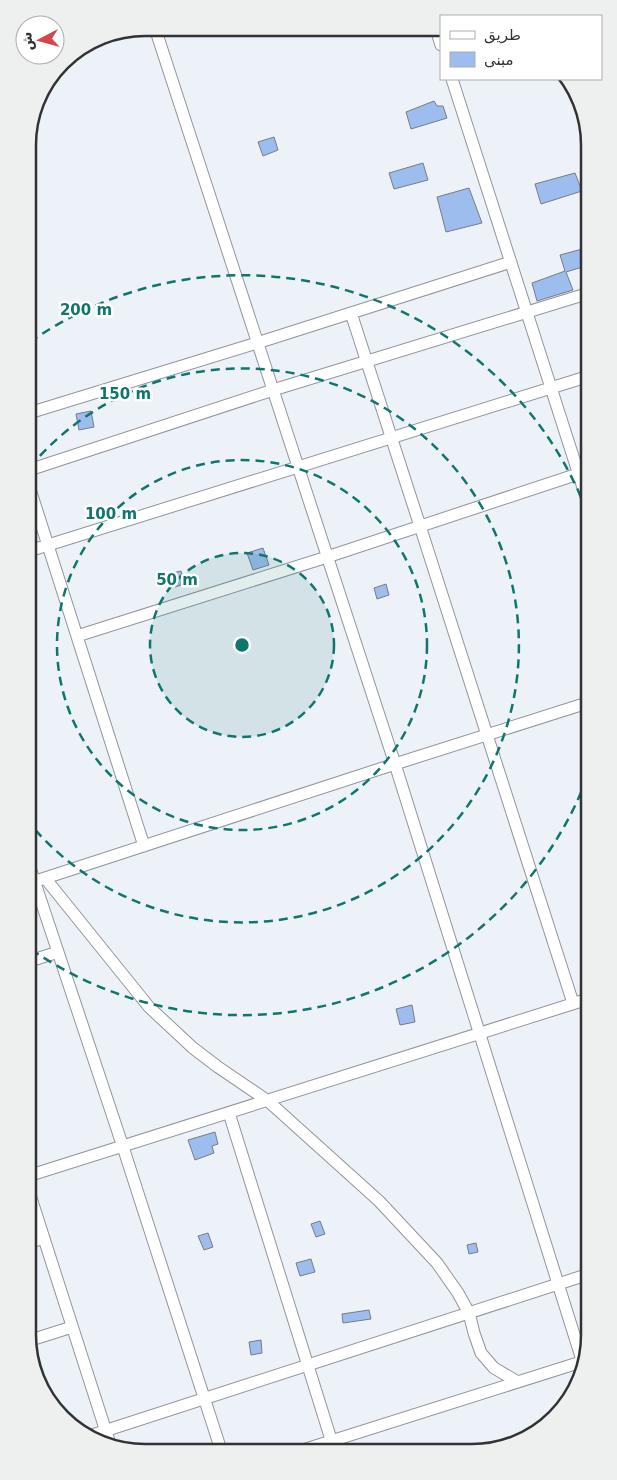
<svg xmlns="http://www.w3.org/2000/svg" width="617" height="1480" font-family="'DejaVu Sans','Noto Naskh Arabic',sans-serif">
  <rect width="100%" height="100%" fill="#edf2f9"/>
  <path fill="#9cbded" stroke="#787c82" d="M 434,101 L 437,106 L 443,106 L 447,118 L 411,129 L 406,112 Z
    M 274,137 L 278,150 L 263,156 L 258,142 Z
    M 423,163 L 428,180 L 394,189 L 389,173 Z
    M 575,173 L 582,191 L 541,204 L 535,184 Z
    M 469,188 L 482,223 L 446,232 L 437,197 Z
    M 586,248 L 586,266 L 566,272 L 573,290 L 537,301 L 532,283 L 565,271 L 560,255 Z
    M 91,411 L 94,427 L 79,430 L 76,414 Z
    M 263,548 L 269,565 L 253,570 L 247,553 Z
    M 181,571 L 184,584 L 175,587 L 172,573 Z
    M 386,584 L 389,595 L 377,599 L 374,588 Z
    M 412,1005 L 415,1022 L 400,1025 L 396,1009 Z
    M 215,1132 L 218,1144 L 212,1146 L 214,1153 L 195,1160 L 188,1140 Z
    M 320,1221 L 325,1234 L 316,1237 L 311,1224 Z
    M 208,1233 L 213,1247 L 204,1250 L 198,1236 Z
    M 476,1243 L 478,1252 L 469,1254 L 467,1245 Z
    M 311,1259 L 315,1272 L 300,1276 L 296,1263 Z
    M 369,1310 L 371,1319 L 343,1323 L 342,1314 Z
    M 261,1340 L 262,1353 L 251,1355 L 249,1342 Z"/>
  <g fill="none" stroke-linecap="round" stroke-linejoin="round">
    <defs>
      <path id="minor" d="M 155,28 L 395,764 L 582,1360
        M 436,29 L 441,45
        M 452,79 L 587,500
        M 351,313 L 420,526 L 573,1003
        M 29,413 L 257,343 L 511,262
        M 29,470 L 273,390 L 586,294
        M 29,486 L 144,846
        M 29,551 L 586,377
        M 77,636 L 327,557 L 587,471
        M 30,868 L 123,1147 L 221,1450
        M 45,878 L 149,1007 L 193,1048 L 218,1067 L 268,1101 L 379,1201 L 437,1263 L 458,1293 L 469,1313 L 474,1333 L 481,1353 L 494,1368 L 518,1382
        M 39,880 L 395,764 L 587,703
        M 30,961 L 58,952
        M 229,1113 L 334,1449
        M 31,1175 L 588,999
        M 31,1198 L 110,1444
        M 31,1242 L 44,1238
        M 31,1340 L 72,1327
        M 92,1435 L 589,1274
        M 306,1449 L 581,1362"/>
    </defs>
    <use href="#minor" stroke="#91959b" stroke-width="13"/>
    <use href="#minor" stroke="#fff" stroke-width="11"/>
  </g>
  <circle cx="242" cy="645" r="92" fill="#0f766e" fill-opacity=".12"/>
  <g fill="none" stroke="#0f766e" stroke-width="2.5" stroke-dasharray="9 6">
    <circle cx="242" cy="645" r="92"/>
    <circle cx="242" cy="645" r="185"/>
    <path d="M30 467A277 277 0 1 1 31 825"/>
    <path d="M587 778A370 370 0 0 1 32 950M30 342A370 370 0 0 1 586 509"/>
  </g>
  <path d="M0 0H617V1480H0ZM145 36H472A109 109 0 0 1 581 145V1335A109 109 0 0 1 472 1444H145A109 109 0 0 1 36 1335V145A109 109 0 0 1 145 36Z" fill="#eeefef" fill-rule="evenodd"/>
  <path fill="none" stroke="#303234" stroke-width="2.5" d="M145 36H472A109 109 0 0 1 581 145V1335A109 109 0 0 1 472 1444H145A109 109 0 0 1 36 1335V145A109 109 0 0 1 145 36Z"/>
  <circle cx="242" cy="645" r="8" fill="#0f766e" stroke="#fff" stroke-width="2.5"/>
  <g font-size="15" text-anchor="middle" font-weight="bold" fill="#0f766e" stroke="#fff" stroke-width="5" stroke-linejoin="round" paint-order="stroke">
    <text x="86" y="315">200 m</text>
    <text x="125" y="399">150 m</text>
    <text x="111" y="519">100 m</text>
    <text x="177" y="585">50 m</text>
  </g>
  <rect x="440" y="15" width="162" height="65" fill="#ffffff" stroke="#acadae"/>
  <rect x="450" y="31" width="25" height="8" fill="#ffffff" stroke="#acadae"/>
  <text x="484" y="40" font-size="15" fill="#303234">طريق</text>
  <rect x="450" y="52" width="25" height="15" fill="#9cbded" stroke="#acadae"/>
  <text x="484" y="65" font-size="15" fill="#303234">مبنى</text>
  <g transform="translate(40 40) rotate(264)"><circle r="24" fill="#ffffff" stroke="#acadae"/>
  <path d="M0-4L9 19L0 12L-9 19Z" fill="#d5454b"/>
  <text y="-8" font-size="14" font-weight="bold" text-anchor="middle" fill="#303234">ش</text>
  </g>
</svg>
